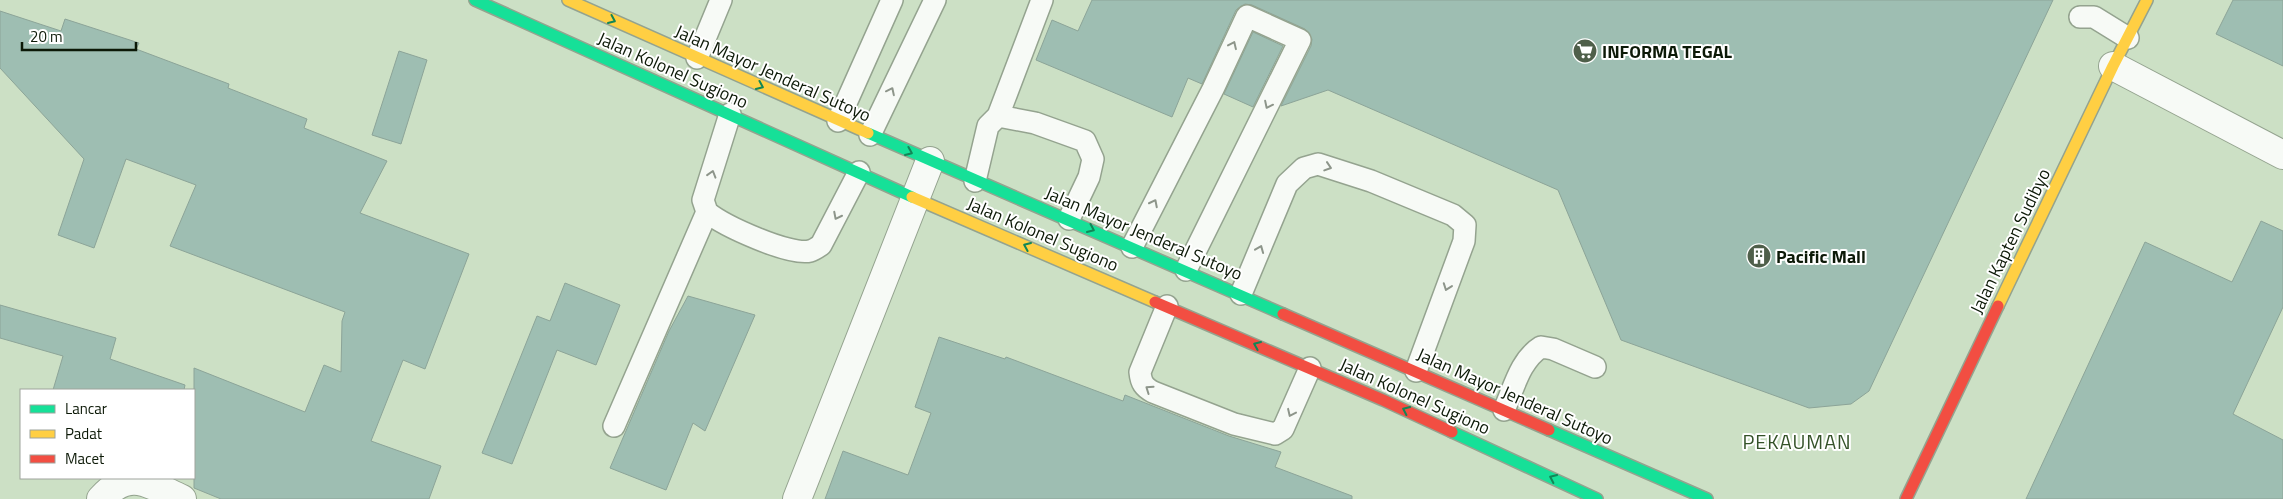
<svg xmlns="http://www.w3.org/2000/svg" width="2283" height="499" font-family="'Titillium Web',sans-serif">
  <rect width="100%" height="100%" fill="#cce0c5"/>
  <path fill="#9ebeb2" stroke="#8ca498" d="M 1092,0 L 2053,0 L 1869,391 L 1851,404 L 1809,408 L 1621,340 L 1558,190 L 1328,90 L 1281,106 L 1311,46 L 1312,39 L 1305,29 L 1252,5 L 1245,4 L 1236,10 L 1202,84 L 1188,78 L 1172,117 L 1036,60 L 1052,20 L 1078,31 Z
    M 2233,0 L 2283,0 L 2283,66 L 2216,34 Z
    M 0,11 L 61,31 L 65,19 L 139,43 L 136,49 L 229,84 L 228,88 L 307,119 L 304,128 L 387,161 L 360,213 L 469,254 L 425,369 L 403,360 L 371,441 L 441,466 L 429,499 L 221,499 L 194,488 L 194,368 L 305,412 L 324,365 L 341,372 L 342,321 L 345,312 L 170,246 L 196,185 L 126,159 L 94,248 L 58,235 L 84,159 L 0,68 Z
    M 1253,32 L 1283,46 L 1253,107 L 1224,94 Z
    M 399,51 L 427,60 L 401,144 L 372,135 Z
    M 2261,221 L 2283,231 L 2283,307 L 2233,414 L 2283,440 L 2283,499 L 2026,499 L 2145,242 L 2232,282 Z
    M 565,283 L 620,305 L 596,365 L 557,350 L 512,464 L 482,453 L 537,316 L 550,321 Z
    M 688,296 L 755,315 L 705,431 L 693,423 L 666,490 L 610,468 L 669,331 Z
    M 0,305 L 116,338 L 110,359 L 185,385 L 184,390 L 53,390 L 63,356 L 0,338 Z
    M 939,337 L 1005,359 L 1006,357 L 1123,401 L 1125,395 L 1229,436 L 1281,452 L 1275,467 L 1352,496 L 1352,499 L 825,499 L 843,451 L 908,475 L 931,413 L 915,407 Z"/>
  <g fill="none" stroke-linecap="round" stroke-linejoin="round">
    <defs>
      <path id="lane" d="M 2080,17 L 2094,17 L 2128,38
        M 697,58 L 721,0
        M 730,114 L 703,200 L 707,212 C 724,226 790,256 810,251 C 814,250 818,247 821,245 L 859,172
        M 998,116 L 1042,0
        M 838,121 L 892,0
        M 870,135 L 935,0
        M 975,181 L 988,126 L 998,116 L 1035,123 L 1085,141 L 1093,159 L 1089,177 L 1069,219
        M 1132,247 L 1213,89 L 1247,16 L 1300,40 L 1186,270
        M 1241,294 L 1287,184 L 1304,168 L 1318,164 L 1371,181 L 1453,215 L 1465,225 L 1464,241 L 1416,371
        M 1167,306 L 1140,372 C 1141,383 1144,387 1153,392 L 1234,424 L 1275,434 L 1283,429 L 1310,368
        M 1504,410 C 1514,388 1520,360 1541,347 L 1553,349 L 1595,367
        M 614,426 L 707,212"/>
      <path id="street" d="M 2113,66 L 2283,155
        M 101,499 C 130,467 149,484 182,499
        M 797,499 L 930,161"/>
      <path id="fast" d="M 475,0 L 912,197
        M 868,133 L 1283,314
        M 1549,430 L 1707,499
        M 1452,432 L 1597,499"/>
      <path id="slow" d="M 568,0 L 868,133
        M 912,197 L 1155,302
        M 1998,306 L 2113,66 L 2147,0"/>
      <path id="jam" d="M 1155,302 L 1383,400 L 1452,432
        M 1283,314 L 1549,430
        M 1906,499 L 1998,306"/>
    </defs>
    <use href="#lane" stroke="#94a38f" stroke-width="24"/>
    <use href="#street" stroke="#94a38f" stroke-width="30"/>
    <use href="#fast" stroke="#94a38f" stroke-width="14"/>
    <use href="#slow" stroke="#94a38f" stroke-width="14"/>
    <use href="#jam" stroke="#94a38f" stroke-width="14"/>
    <use href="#lane" stroke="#f7faf6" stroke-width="21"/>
    <use href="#street" stroke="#f7faf6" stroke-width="28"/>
    <use href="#fast" stroke="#16e098" stroke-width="11"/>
    <use href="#slow" stroke="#ffcf43" stroke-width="11"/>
    <use href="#jam" stroke="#f24e42" stroke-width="11"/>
  </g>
  <defs><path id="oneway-chevron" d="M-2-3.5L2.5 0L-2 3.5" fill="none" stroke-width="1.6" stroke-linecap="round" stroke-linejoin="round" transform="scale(1.25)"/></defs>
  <g stroke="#128657">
    <use href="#oneway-chevron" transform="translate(612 20) rotate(24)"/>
    <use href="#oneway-chevron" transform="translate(760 86) rotate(24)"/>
    <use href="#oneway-chevron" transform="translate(909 152) rotate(23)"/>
    <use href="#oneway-chevron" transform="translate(1091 229) rotate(24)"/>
    <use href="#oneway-chevron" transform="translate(1027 246) rotate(-157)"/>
    <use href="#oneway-chevron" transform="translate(1257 345) rotate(-157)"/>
    <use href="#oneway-chevron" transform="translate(1406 410) rotate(-155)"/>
    <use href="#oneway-chevron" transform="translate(1553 478) rotate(-155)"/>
  </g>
  <g stroke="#8d958a">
    <use href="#oneway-chevron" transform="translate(1233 45) rotate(-65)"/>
    <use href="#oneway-chevron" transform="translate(891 91) rotate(-64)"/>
    <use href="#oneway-chevron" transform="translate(1268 105) rotate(116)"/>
    <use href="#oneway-chevron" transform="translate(1328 167) rotate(18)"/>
    <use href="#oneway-chevron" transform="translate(712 174) rotate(-73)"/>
    <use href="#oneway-chevron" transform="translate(1154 203) rotate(-63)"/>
    <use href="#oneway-chevron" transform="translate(837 216) rotate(117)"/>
    <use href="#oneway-chevron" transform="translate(1260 249) rotate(-68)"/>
    <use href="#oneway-chevron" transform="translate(1447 287) rotate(110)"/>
    <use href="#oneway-chevron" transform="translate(1149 389) rotate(-145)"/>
    <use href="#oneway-chevron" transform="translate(1291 413) rotate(115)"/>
  </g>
  <defs>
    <symbol id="supermarket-disc" viewBox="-11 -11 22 22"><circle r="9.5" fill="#4f5f4a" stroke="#fff"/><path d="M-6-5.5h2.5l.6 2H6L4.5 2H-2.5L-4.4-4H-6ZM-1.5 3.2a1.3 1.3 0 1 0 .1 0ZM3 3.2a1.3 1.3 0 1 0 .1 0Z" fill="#fff"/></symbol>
    <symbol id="building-disc" viewBox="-11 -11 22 22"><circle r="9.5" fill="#4f5f4a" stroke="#fff"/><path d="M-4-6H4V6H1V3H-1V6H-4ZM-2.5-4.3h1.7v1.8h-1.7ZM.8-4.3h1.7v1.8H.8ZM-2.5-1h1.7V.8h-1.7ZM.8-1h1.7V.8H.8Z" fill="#fff"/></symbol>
  </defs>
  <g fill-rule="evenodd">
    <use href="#supermarket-disc" x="1571" y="37" width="28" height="28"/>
    <use href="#building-disc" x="1745" y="242" width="28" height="28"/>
  </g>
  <g text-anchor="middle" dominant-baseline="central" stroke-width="4" stroke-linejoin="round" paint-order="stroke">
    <g font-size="18" font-weight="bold" fill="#0c1907" stroke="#fff" text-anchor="start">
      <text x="1602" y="51">INFORMA TEGAL</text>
      <text x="1776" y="256">Pacific Mall</text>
    </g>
    <g font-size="18" fill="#0c1907" stroke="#fff">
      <text transform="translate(673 70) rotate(24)">Jalan Kolonel Sugiono</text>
      <text transform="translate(773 73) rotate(24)">Jalan Mayor Jenderal Sutoyo</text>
      <text transform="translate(1144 233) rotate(23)">Jalan Mayor Jenderal Sutoyo</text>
      <text transform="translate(1043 234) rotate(23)">Jalan Kolonel Sugiono</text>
      <text transform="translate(2010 241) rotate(-64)">Jalan Kapten Sudibyo</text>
      <text transform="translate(1415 396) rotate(24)">Jalan Kolonel Sugiono</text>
      <text transform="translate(1515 396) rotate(24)">Jalan Mayor Jenderal Sutoyo</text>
    </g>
    <g font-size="20" letter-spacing="1" fill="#345228" stroke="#fff">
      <text x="1797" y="441">PEKAUMAN</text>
    </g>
  </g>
  <rect x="20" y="389" width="175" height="90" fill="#ffffff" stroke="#9ea39c"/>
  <rect x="30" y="405" width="25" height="8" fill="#16e098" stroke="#9ea39c"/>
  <text x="65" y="414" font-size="15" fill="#0c1907">Lancar</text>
  <rect x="30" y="430" width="25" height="8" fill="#ffcf43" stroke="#9ea39c"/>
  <text x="65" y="439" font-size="15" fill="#0c1907">Padat</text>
  <rect x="30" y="455" width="25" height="8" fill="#f24e42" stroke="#9ea39c"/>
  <text x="65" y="464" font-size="15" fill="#0c1907">Macet</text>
  <path d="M22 42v8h114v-8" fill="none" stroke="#0c1907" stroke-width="2.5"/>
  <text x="30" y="42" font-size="15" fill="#0c1907" stroke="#ffffff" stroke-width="4" paint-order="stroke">20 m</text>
</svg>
